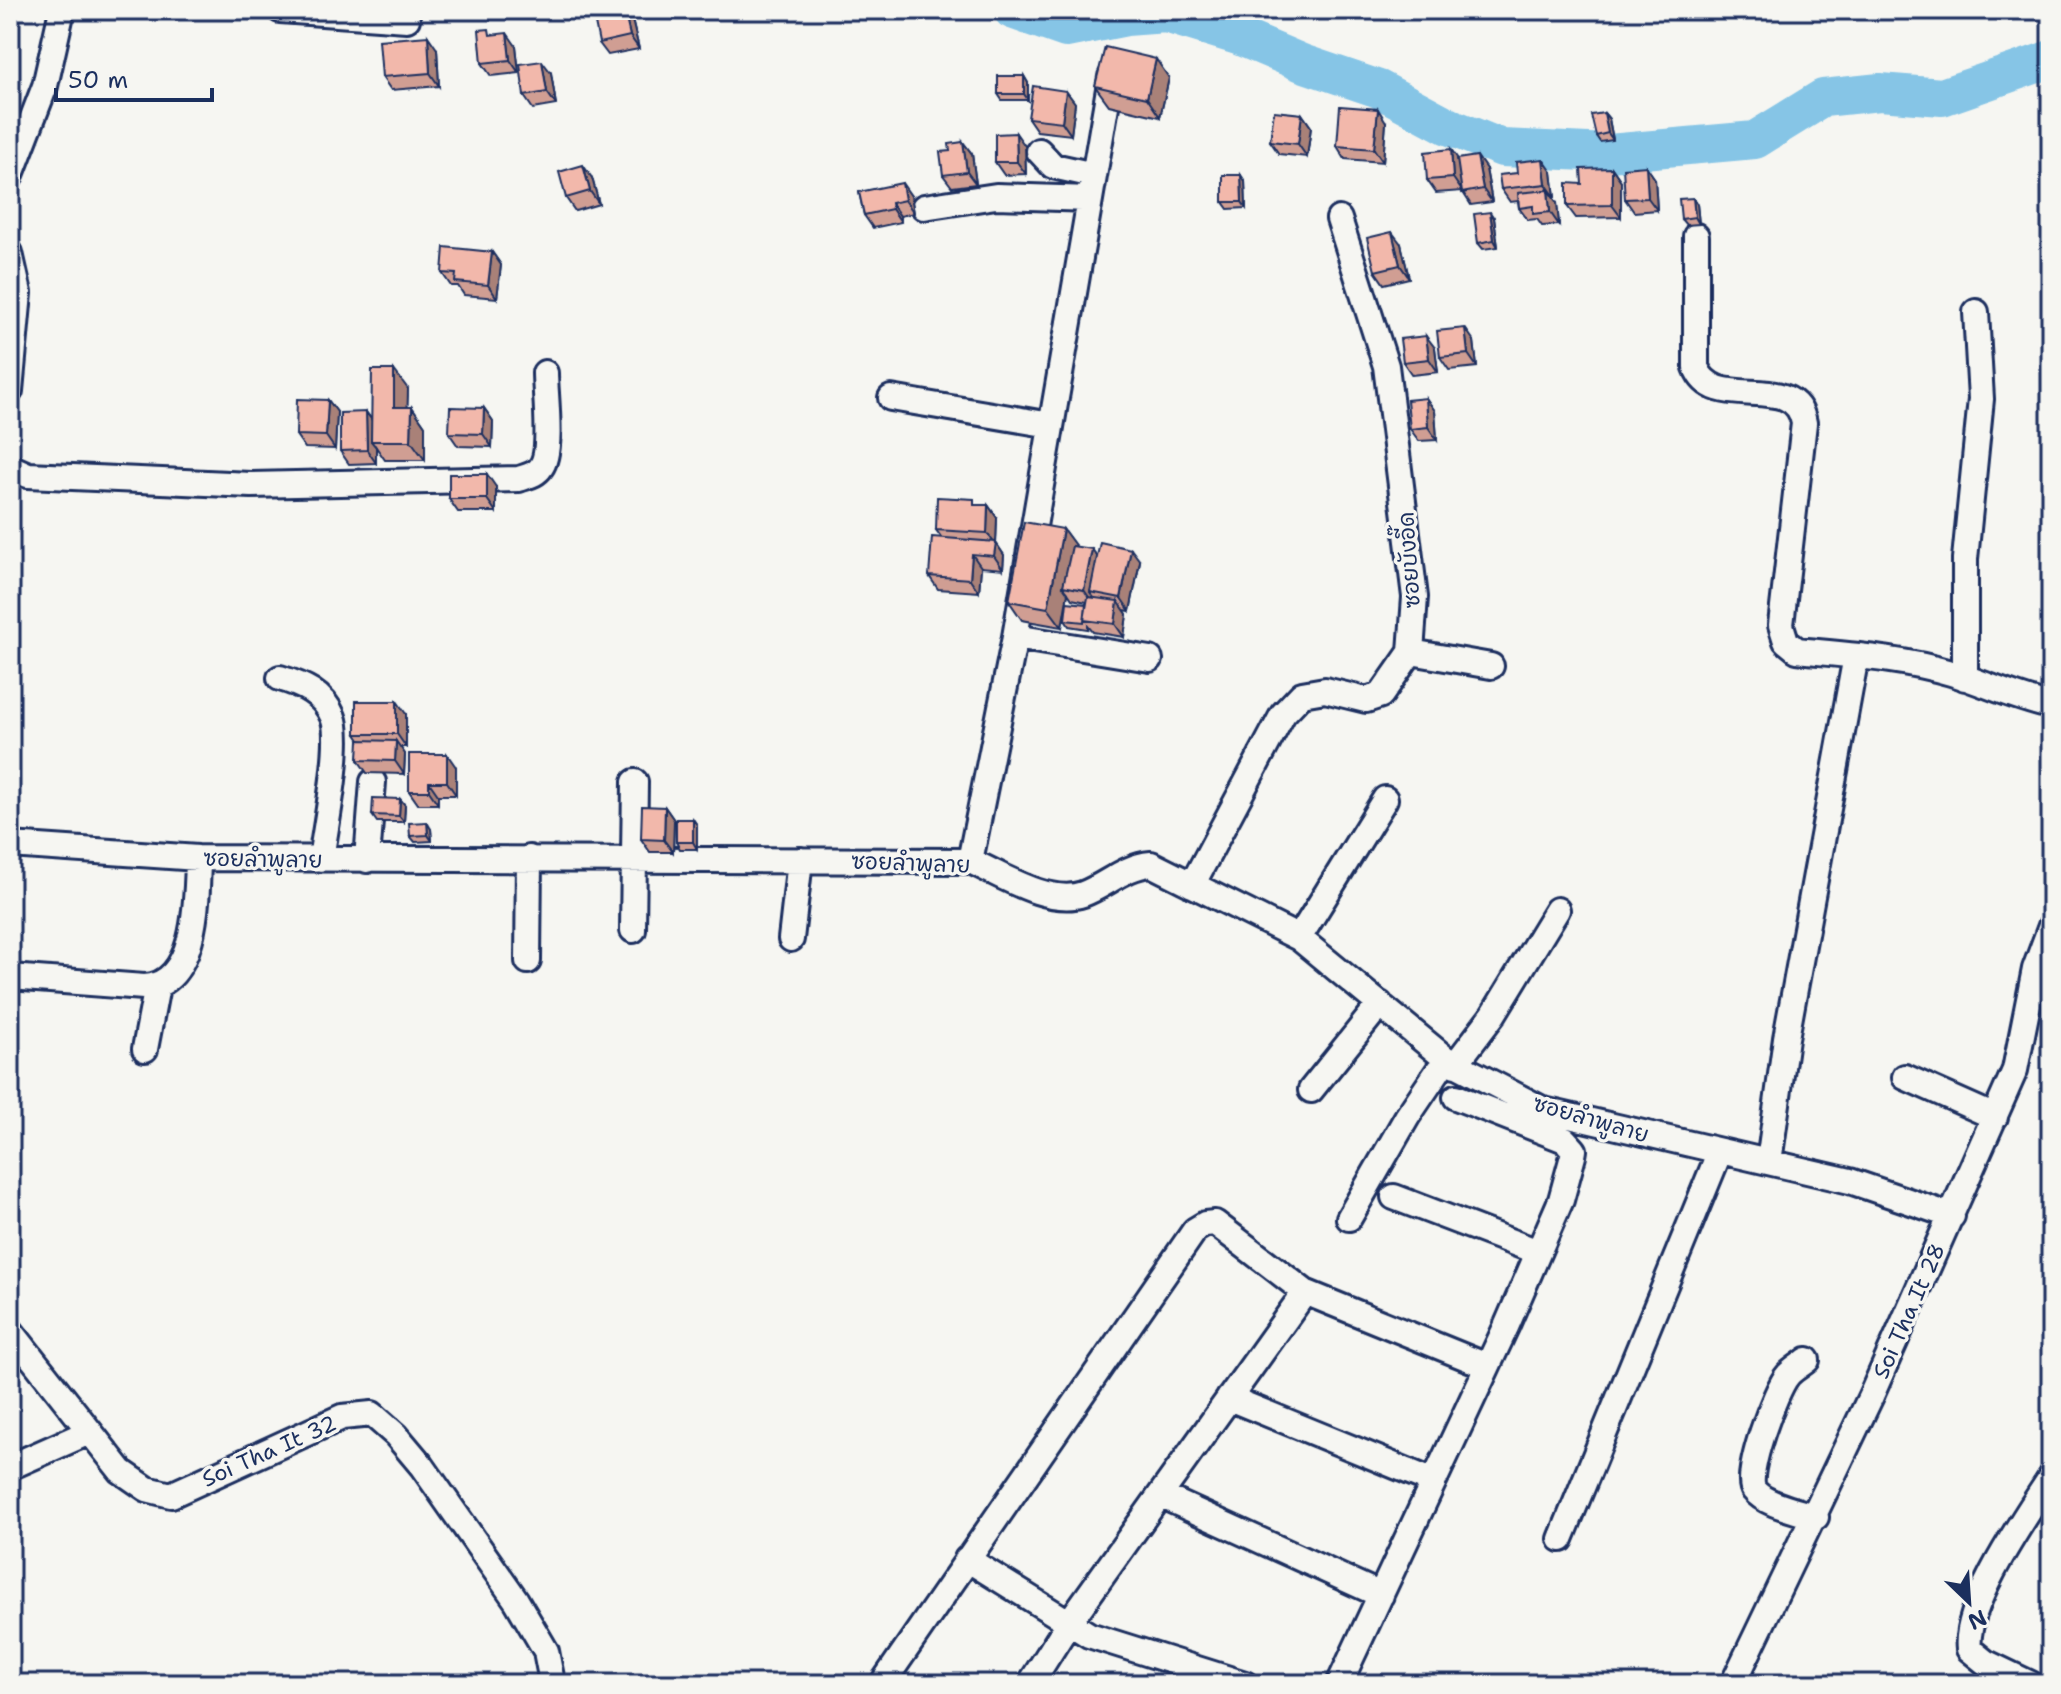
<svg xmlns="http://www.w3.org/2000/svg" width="2061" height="1694" font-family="'Shantell Sans','Playpen Sans Thai',sans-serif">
  <rect width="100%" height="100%" fill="#f6f6f2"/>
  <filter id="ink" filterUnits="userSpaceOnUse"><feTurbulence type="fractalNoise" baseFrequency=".0125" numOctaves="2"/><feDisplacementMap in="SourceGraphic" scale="16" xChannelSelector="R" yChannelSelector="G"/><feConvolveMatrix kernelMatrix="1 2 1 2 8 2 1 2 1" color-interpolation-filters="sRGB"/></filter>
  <g filter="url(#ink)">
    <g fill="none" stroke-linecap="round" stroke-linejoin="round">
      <path stroke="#86c5e6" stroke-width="38" d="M 1012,10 L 1066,29 L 1126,17 L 1166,14 L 1238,36 L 1302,63 L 1379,89 L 1448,126 L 1502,148 L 1609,153 L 1755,140 L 1823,98 L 1880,92 L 1942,97 L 2051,59"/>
      <defs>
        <path id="minor" d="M 280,10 L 407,19
          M 1039,151 L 1053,166 L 1094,175
          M 10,177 L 45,86 L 62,10
          M 924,207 L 996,196 L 1090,199
          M 1696,236 L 1696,367 C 1714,416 1795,368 1804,423 L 1781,625 L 1786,641 L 1797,650 C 1848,655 1901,658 1951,673 C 1985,683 2016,699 2051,706
          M 10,253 L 19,293 L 10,391
          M 891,398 L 1051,425
          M 10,467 L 28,475 L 251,485 L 519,479 C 527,476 536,475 541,467 C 553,451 545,394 545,373
          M 1015,637 L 1150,659
          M 1411,652 L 1491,666
          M 280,678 C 303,685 323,693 333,717 C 343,741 325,830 321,859
          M 1965,678 L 1965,559 L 1981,399 L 1976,312
          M 10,845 L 198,858 L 970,861 C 1000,874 1049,906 1083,894 C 1107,885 1125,866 1151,864 L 1299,938 L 1446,1059 L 1544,1110 L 1850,1181 L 1952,1216
          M 367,860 L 373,782
          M 970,861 L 1015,637 L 1111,77
          M 1192,885 L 1283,714 L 1302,694 L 1325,690 L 1366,700 L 1381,695 L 1411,652 L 1415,597 L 1386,366 L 1339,219
          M 633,930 L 635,782
          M 1299,938 L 1385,799
          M 791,939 L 800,860
          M 528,961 L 529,858
          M 10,977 L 144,987 C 197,986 197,898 198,858
          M 145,1049 L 157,986
          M 1455,1065 L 1493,1015 L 1557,910
          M 1905,1077 L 1995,1117
          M 1311,1090 L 1380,1004
          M 1769,1162 L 1786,1038 L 1856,656
          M 1394,1197 L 1538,1252
          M 1349,1218 L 1407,1117 L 1446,1059
          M 10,1330 L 121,1471 L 147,1489 L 171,1495 L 342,1417 L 372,1414 L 396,1435 L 422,1466 L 516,1600 L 546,1651 L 551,1677 L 547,1684
          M 1807,1360 C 1801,1365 1793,1369 1788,1375 C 1776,1388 1743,1477 1754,1490 C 1765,1505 1799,1511 1816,1517
          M 1229,1398 L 1432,1481
          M 10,1467 L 89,1432
          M 1160,1495 L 1381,1595
          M 1561,1539 L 1720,1151
          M 967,1559 L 1089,1635 L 1245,1684
          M 882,1684 L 1195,1230 L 1205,1224 L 1215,1223 L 1305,1292 L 1487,1366
          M 1030,1684 L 1068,1624 L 1305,1292
          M 1339,1684 L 1506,1327 L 1561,1200 L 1573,1156 L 1574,1150 L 1565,1140 L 1456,1097
          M 1733,1684 L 1871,1396 L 2015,1070 L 2035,969 L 2051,926
          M 2031,1684 L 1985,1662 L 1969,1649 C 1963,1605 2026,1516 2051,1477"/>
      </defs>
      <use href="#minor" stroke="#1b2f5e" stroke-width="30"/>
      <use href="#minor" stroke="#f6f6f2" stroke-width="24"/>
    </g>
    <path fill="#d09e93" stroke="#1b2f5e" stroke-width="2" d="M 609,10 L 626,10 L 632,20 L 639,49 L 608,55 L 599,43 Z
      M 493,34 L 516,46 L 519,73 L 491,76 L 482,63 Z
      M 437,49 L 439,86 L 391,90 L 382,77 Z
      M 551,73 L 556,105 L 533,109 L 524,96 Z
      M 1024,76 L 1028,83 L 1028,100 L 1002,100 L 998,94 Z
      M 1169,78 L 1160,117 L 1109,105 L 1095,86 Z
      M 1066,91 L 1075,103 L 1071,135 L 1037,131 L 1028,118 Z
      M 1604,113 L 1609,119 L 1613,140 L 1600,142 L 1596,136 Z
      M 1302,114 L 1311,127 L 1307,157 L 1279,154 L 1270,141 Z
      M 1386,122 L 1383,162 L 1345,159 L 1337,146 Z
      M 963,142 L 972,154 L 976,184 L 952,187 L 943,175 L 950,151 Z
      M 1025,146 L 1026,174 L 1004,175 L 995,162 Z
      M 1458,159 L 1486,169 L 1492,202 L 1471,205 L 1462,191 L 1436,193 L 1427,180 Z
      M 1646,166 L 1655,179 L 1657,210 L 1634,212 L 1625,199 Z
      M 1612,168 L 1621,181 L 1621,217 L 1576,218 L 1567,206 L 1582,184 Z
      M 1552,172 L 1555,197 L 1553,197 L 1557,203 L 1559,225 L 1542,226 L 1537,219 L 1528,220 L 1519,208 L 1518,201 L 1510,202 L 1501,189 Z
      M 592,178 L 599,204 L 575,211 L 566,198 Z
      M 1245,181 L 1246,208 L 1228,209 L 1223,202 Z
      M 859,192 L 911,196 L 914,213 L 900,216 L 901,222 L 873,228 L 864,215 Z
      M 1697,204 L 1699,224 L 1686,225 L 1681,219 Z
      M 1494,218 L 1498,247 L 1483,249 L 1478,243 Z
      M 1401,244 L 1409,278 L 1384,284 L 1375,271 Z
      M 492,252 L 501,265 L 497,298 L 464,295 L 458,286 L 451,286 L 442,273 Z
      M 1474,341 L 1477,367 L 1449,370 L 1440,357 Z
      M 1435,348 L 1438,372 L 1412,375 L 1403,362 Z
      M 408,389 L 407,407 L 412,407 L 425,426 L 425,460 L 385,460 L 376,447 L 376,463 L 349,464 L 340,451 L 366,412 L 372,420 Z
      M 1426,398 L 1435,411 L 1437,440 L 1419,441 L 1410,429 Z
      M 328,400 L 337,412 L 335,449 L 305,448 L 296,435 Z
      M 484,408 L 493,421 L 492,447 L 458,446 L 449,433 Z
      M 496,487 L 496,512 L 458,512 L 449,499 Z
      M 978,505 L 988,505 L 997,518 L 996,543 L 1004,555 L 1003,569 L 981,567 L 979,592 L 938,589 L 929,576 L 941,537 L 936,530 Z
      M 1063,529 L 1075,546 L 1097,557 L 1140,561 L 1130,611 L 1124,610 L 1127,614 L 1124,637 L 1093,632 L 1088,626 L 1088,629 L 1069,626 L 1065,620 L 1086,604 L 1087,602 L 1072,599 L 1068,593 L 1062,627 L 1022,620 L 1009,601 Z
      M 406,714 L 406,747 L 400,747 L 405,754 L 404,774 L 367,773 L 358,760 L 360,740 L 356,734 Z
      M 456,767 L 456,795 L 438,795 L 438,804 L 418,804 L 409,791 Z
      M 400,799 L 405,805 L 404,822 L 377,822 L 372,815 Z
      M 665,807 L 674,820 L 673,852 L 650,852 L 641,839 Z
      M 693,819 L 697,825 L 697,849 L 680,849 L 676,842 Z
      M 431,829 L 432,841 L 415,842 L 410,836 Z"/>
    <path fill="#a98178" stroke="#1b2f5e" stroke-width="2" d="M 624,10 L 626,10 L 632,20 L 639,49 L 630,36 Z
      M 507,33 L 516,46 L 519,73 L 510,60 Z
      M 428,36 L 437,49 L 439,86 L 430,73 Z
      M 1156,59 L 1169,78 L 1160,117 L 1147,98 Z
      M 542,61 L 551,73 L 556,105 L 547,92 Z
      M 1024,76 L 1028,83 L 1028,100 L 1024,94 Z
      M 1066,91 L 1075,103 L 1071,135 L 1062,122 Z
      M 1378,109 L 1386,122 L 1383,162 L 1374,149 Z
      M 1604,113 L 1609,119 L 1613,140 L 1608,133 Z
      M 1302,114 L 1311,127 L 1307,157 L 1298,144 Z
      M 1016,133 L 1025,146 L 1026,174 L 1017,162 Z
      M 963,142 L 972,154 L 976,184 L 967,172 Z
      M 1451,149 L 1460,162 L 1462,191 L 1453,178 Z
      M 1477,156 L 1486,169 L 1492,202 L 1483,189 Z
      M 1543,159 L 1552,172 L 1555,197 L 1546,184 Z
      M 583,165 L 592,178 L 599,204 L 590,191 Z
      M 1646,166 L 1655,179 L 1657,210 L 1648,198 Z
      M 1612,168 L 1621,181 L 1621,217 L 1612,205 Z
      M 1241,175 L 1245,181 L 1246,208 L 1242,202 Z
      M 902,183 L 911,196 L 914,213 L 905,200 Z
      M 1548,190 L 1557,203 L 1559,225 L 1550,212 Z
      M 1693,198 L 1697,204 L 1699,224 L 1695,217 Z
      M 891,203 L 900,216 L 901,222 L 892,209 Z
      M 1490,212 L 1494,218 L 1498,247 L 1494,240 Z
      M 1392,232 L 1401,244 L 1409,278 L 1400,265 Z
      M 492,252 L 501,265 L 497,298 L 488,285 Z
      M 1465,328 L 1474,341 L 1477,367 L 1468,354 Z
      M 1426,336 L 1435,348 L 1438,372 L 1429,359 Z
      M 394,370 L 408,389 L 407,426 L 394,407 Z
      M 1426,398 L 1435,411 L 1437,440 L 1428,427 Z
      M 328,400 L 337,412 L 335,449 L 326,436 Z
      M 412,407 L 425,426 L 425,460 L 411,441 Z
      M 484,408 L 493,421 L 492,447 L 483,434 Z
      M 366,412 L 375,425 L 371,441 L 376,447 L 376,463 L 367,450 Z
      M 487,474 L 496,487 L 496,512 L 487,499 Z
      M 988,505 L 997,518 L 996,543 L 1004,555 L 1003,569 L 994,556 L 995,544 L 987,533 Z
      M 1063,529 L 1077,548 L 1063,586 L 1068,593 L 1062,627 L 1048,608 Z
      M 1092,549 L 1101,562 L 1090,592 L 1094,598 L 1093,603 L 1084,590 Z
      M 1131,549 L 1140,561 L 1130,611 L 1121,598 Z
      M 972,554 L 981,567 L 979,592 L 970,579 Z
      M 1118,601 L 1127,614 L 1124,637 L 1115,624 Z
      M 397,701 L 406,714 L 406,747 L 397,734 Z
      M 396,741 L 405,754 L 404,774 L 395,761 Z
      M 447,754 L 456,767 L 456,795 L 447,782 Z
      M 429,782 L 438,795 L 438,804 L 429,791 Z
      M 400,799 L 405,805 L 404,822 L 399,816 Z
      M 665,807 L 674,820 L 673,852 L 664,840 Z
      M 693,819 L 697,825 L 697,849 L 693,842 Z
      M 427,822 L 431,829 L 432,841 L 428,835 Z"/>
    <path fill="#f2b8ab" stroke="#1b2f5e" stroke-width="2" d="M 609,10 L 624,10 L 630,36 L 599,43 L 593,13 Z
      M 489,29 L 490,35 L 507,33 L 510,60 L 482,63 L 479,30 Z
      M 428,36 L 430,73 L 382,77 L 379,40 Z
      M 1105,47 L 1156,59 L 1147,98 L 1095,86 Z
      M 542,61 L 547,92 L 524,96 L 520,64 Z
      M 998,76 L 1024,76 L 1024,94 L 998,94 Z
      M 1033,86 L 1066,91 L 1062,122 L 1028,118 Z
      M 1340,106 L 1378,109 L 1374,149 L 1337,146 Z
      M 1274,111 L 1302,114 L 1298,144 L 1270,141 Z
      M 1604,113 L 1608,133 L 1596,136 L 1591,115 Z
      M 1016,133 L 1017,162 L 995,162 L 995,134 Z
      M 963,142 L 967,172 L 943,175 L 940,152 L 950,151 L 949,144 Z
      M 1451,149 L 1453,178 L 1427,180 L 1425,152 Z
      M 1477,156 L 1483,189 L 1462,193 L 1457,159 Z
      M 1543,159 L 1546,184 L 1501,189 L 1499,175 L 1517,173 L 1516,162 Z
      M 583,165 L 590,191 L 566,198 L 559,172 Z
      M 1646,166 L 1648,198 L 1625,199 L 1623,168 Z
      M 1612,168 L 1612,205 L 1567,206 L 1567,183 L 1582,184 L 1581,169 Z
      M 1223,175 L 1241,175 L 1242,202 L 1223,202 Z
      M 902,183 L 905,200 L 891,203 L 892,209 L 864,215 L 859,192 Z
      M 1548,190 L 1550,212 L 1533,214 L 1533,206 L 1519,208 L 1518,193 Z
      M 1693,198 L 1695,217 L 1681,219 L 1679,199 Z
      M 1490,212 L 1494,240 L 1478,243 L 1474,214 Z
      M 1392,232 L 1400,265 L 1375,271 L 1367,238 Z
      M 444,247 L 492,252 L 488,285 L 455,282 L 456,274 L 442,273 Z
      M 1465,328 L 1468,354 L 1440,357 L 1437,331 Z
      M 1426,336 L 1429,359 L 1403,362 L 1400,339 Z
      M 372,370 L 394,370 L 394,407 L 412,407 L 411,441 L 371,441 Z
      M 1426,398 L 1428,427 L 1410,429 L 1407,400 Z
      M 297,399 L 328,400 L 326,436 L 296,435 Z
      M 450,407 L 484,408 L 483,434 L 449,433 Z
      M 366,412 L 367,450 L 340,451 L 340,413 Z
      M 449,474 L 487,474 L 487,499 L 449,499 Z
      M 937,497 L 974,499 L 974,505 L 988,505 L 987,533 L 936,530 Z
      M 1024,522 L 1063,529 L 1048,608 L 1009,601 Z
      M 932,537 L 996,542 L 994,556 L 972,554 L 970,579 L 929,576 Z
      M 1100,542 L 1131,549 L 1121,598 L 1090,592 Z
      M 1072,546 L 1092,549 L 1084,590 L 1063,586 Z
      M 1088,597 L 1118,601 L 1115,624 L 1084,620 Z
      M 1067,602 L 1086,604 L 1084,622 L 1065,620 Z
      M 356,701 L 397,701 L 397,734 L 356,734 Z
      M 359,740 L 396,741 L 395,761 L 358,760 Z
      M 409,754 L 447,754 L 447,782 L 429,782 L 429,791 L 409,791 Z
      M 373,798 L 400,799 L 399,816 L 372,815 Z
      M 642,806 L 665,807 L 664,840 L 641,839 Z
      M 676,819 L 693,819 L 693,842 L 676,842 Z
      M 427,822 L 428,835 L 410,836 L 409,823 Z"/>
  </g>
  <g text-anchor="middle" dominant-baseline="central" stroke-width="7" stroke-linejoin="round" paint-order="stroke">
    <g font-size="22" fill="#1b2f5e" stroke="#f6f6f2">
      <text transform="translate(1409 560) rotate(-94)">ซอยบังอี๊ด</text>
      <text transform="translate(263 859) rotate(1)">ซอยลำพูลาย</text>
      <text transform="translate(911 863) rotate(2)">ซอยลำพูลาย</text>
      <text transform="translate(1591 1119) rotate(16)">ซอยลำพูลาย</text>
      <text transform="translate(1909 1311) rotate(-66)">Soi Tha It 28</text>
      <text transform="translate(269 1451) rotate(-24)">Soi Tha It 32</text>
    </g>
  </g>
  <rect width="2061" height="1694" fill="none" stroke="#f6f6f2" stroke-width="40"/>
  <rect x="20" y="20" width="2021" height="1654" fill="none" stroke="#1b2f5e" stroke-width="3" filter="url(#ink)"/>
  <g transform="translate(1969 1602) rotate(155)" stroke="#f6f6f2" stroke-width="6" paint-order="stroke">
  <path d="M0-6L14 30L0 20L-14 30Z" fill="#1b2f5e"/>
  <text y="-12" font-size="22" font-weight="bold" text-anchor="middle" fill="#1b2f5e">N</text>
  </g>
  <path d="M56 88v12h156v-12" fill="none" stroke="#1b2f5e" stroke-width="4"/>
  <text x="68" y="88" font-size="24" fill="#1b2f5e" stroke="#f6f6f2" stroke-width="6" paint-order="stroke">50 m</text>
</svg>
